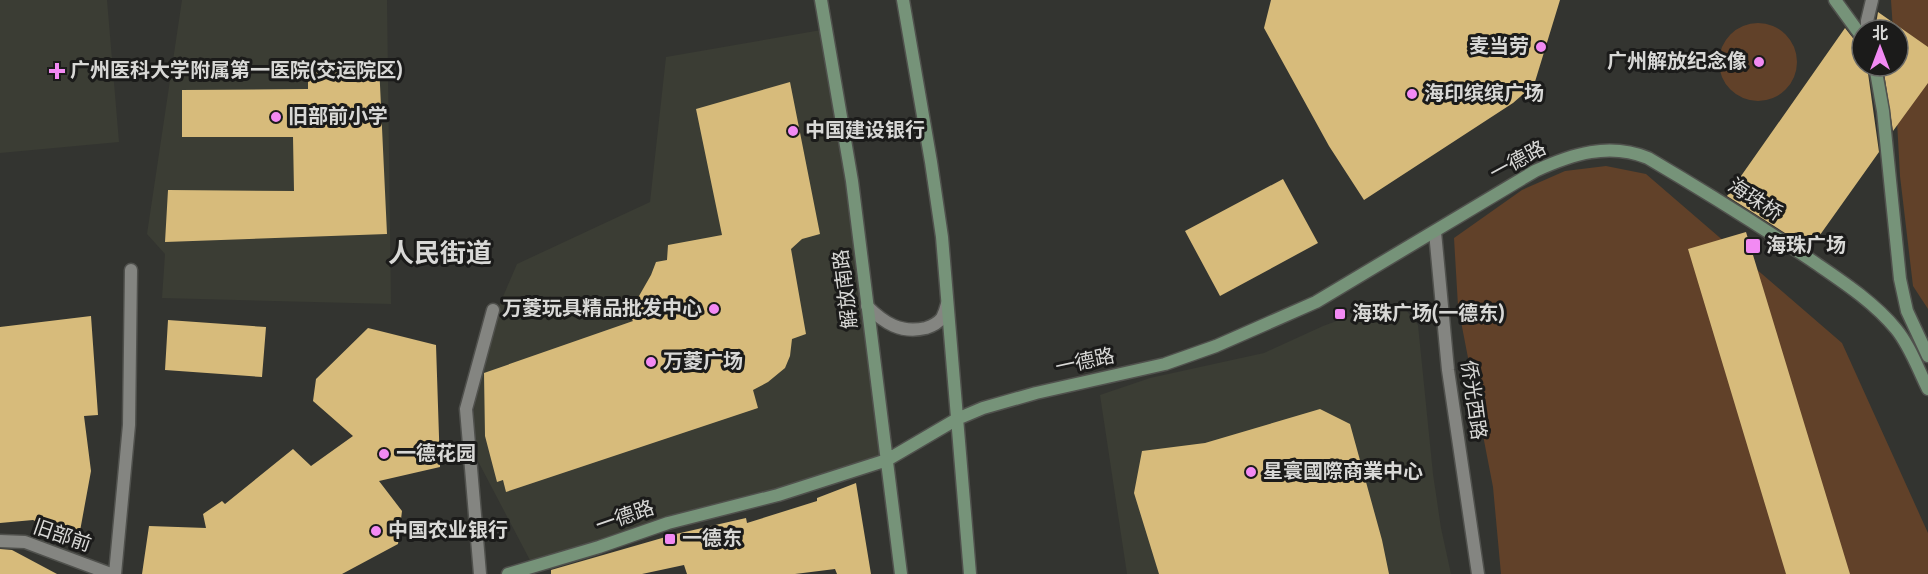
<svg xmlns="http://www.w3.org/2000/svg" width="1928" height="574" font-family="'Varela Round','Noto Sans SC',sans-serif">
  <rect width="100%" height="100%" fill="#333430"/>
  <path fill="#3b3d34" d="M 0,0 L 107,0 L 119,142 L 0,153 Z
    M 182,0 L 387,0 L 391,304 L 162,298 L 165,254 L 147,234 Z
    M 827,29 L 887,460 L 533,566 L 469,444 L 484,341 L 517,264 L 650,202 L 666,57 Z
    M 1378,306 L 1406,310 L 1418,325 L 1433,474 L 1441,528 L 1451,574 L 1127,574 L 1100,395 L 1150,378 L 1264,353 L 1323,326 Z"/>
  <path fill="#614129" d="M 1891,0 L 1928,0 L 1928,309 L 1913,286 L 1900,176 L 1894,66 L 1898,66 L 1898,30 L 1893,30 Z
    M1719 62a39 39 0 1 1 78 0a39 39 0 1 1-78 0Z
    M 1606,166 L 1646,174 L 1842,343 L 1928,533 L 1928,574 L 1501,574 L 1493,487 L 1458,306 L 1454,238 L 1522,190 L 1565,171 Z"/>
  <path fill="#d7bb7b" d="M 1271,0 L 1560,0 L 1534,85 L 1513,103 L 1364,200 L 1329,146 L 1264,28 Z
    M 1878,12 L 1928,47 L 1928,83 L 1893,131 L 1883,66 L 1898,66 L 1898,30 L 1875,30 Z
    M 1845,28 L 1856,42 L 1862,45 L 1862,66 L 1867,66 L 1879,152 L 1810,249 L 1727,196 Z
    M 379,64 L 387,234 L 165,242 L 168,190 L 294,191 L 293,137 L 182,137 L 182,90 L 308,89 L 308,65 Z
    M 790,82 L 820,234 L 802,239 L 791,249 L 806,334 L 792,339 L 790,356 L 785,368 L 768,382 L 753,390 L 758,408 L 506,492 L 503,480 L 497,482 L 485,436 L 484,373 L 633,321 L 625,310 L 635,303 L 651,275 L 656,262 L 667,260 L 668,245 L 722,235 L 696,109 Z
    M 1283,179 L 1318,243 L 1220,296 L 1185,231 Z
    M 1746,232 L 1850,574 L 1786,574 L 1688,249 Z
    M 91,316 L 98,415 L 84,416 L 91,471 L 78,542 L 33,520 L 0,523 L 0,327 Z
    M 168,320 L 266,327 L 262,377 L 165,370 Z
    M 368,328 L 436,345 L 440,467 L 379,481 L 402,511 L 398,544 L 342,574 L 142,574 L 149,526 L 206,528 L 203,514 L 222,501 L 225,504 L 293,449 L 311,466 L 353,436 L 313,401 L 316,379 Z
    M 1320,409 L 1350,424 L 1382,540 L 1389,574 L 1159,574 L 1134,493 L 1142,451 L 1205,443 Z
    M 856,483 L 871,574 L 837,574 L 835,569 L 795,574 L 687,574 L 684,565 L 642,574 L 551,574 L 551,570 L 676,534 L 746,518 L 747,523 L 817,501 L 817,498 Z
    M 0,549 L 12,550 L 57,574 L 0,574 Z"/>
  <g fill="none" stroke-linecap="round" stroke-linejoin="round">
    <defs>
      <path id="minor" d="M 0,541 L 25,542 L 111,574
        M 115,574 L 129,425 L 131,270
        M 480,574 L 466,409 L 493,310"/>
      <path id="tertiary" d="M 1867,30 L 1867,21 L 1872,0
        M 1435,232 L 1448,370 L 1478,574
        M 867,306 C 884,323 901,334 926,328 C 932,326 938,323 942,318 C 944,314 946,308 947,304"/>
      <path id="secondary" d="M 821,0 L 852,181 L 901,574
        M 903,0 L 931,162 L 942,237 L 970,574
        M 1835,0 L 1862,37
        M 1875,66 L 1883,111 L 1900,279 L 1907,311 L 1928,356
        M 508,574 L 599,547 L 668,523 L 778,495 L 887,460 L 957,419 L 983,408 L 1036,393 L 1165,364 L 1216,346 L 1316,302 L 1535,171 C 1572,154 1609,142 1648,158 C 1704,191 1757,224 1811,260 C 1840,280 1873,301 1896,329 C 1910,346 1918,369 1928,389"/>
    </defs>
    <use href="#minor" stroke="#50514d" stroke-width="15"/>
    <use href="#tertiary" stroke="#50514d" stroke-width="15"/>
    <use href="#secondary" stroke="#50514d" stroke-width="15"/>
    <use href="#minor" stroke="#848581" stroke-width="12"/>
    <use href="#tertiary" stroke="#848581" stroke-width="12"/>
    <use href="#secondary" stroke="#769379" stroke-width="12"/>
  </g>
  <g fill="#f28af3" stroke="#1b1b1a" stroke-width="2">
    <circle cx="1541" cy="47" r="6"/>
    <circle cx="1759" cy="62" r="6"/>
    <path d="M54 62h6v6h6v6h-6v6h-6v-6h-6v-6h6z"/>
    <circle cx="1412" cy="94" r="6"/>
    <circle cx="276" cy="117" r="6"/>
    <circle cx="793" cy="131" r="6"/>
    <rect x="1745" y="238" width="16" height="16" rx="3"/>
    <circle cx="714" cy="309" r="6"/>
    <rect x="1334" y="308" width="12" height="12" rx="3"/>
    <circle cx="651" cy="362" r="6"/>
    <circle cx="384" cy="454" r="6"/>
    <circle cx="1251" cy="472" r="6"/>
    <circle cx="376" cy="531" r="6"/>
    <rect x="664" y="533" width="12" height="12" rx="3"/>
  </g>
  <g text-anchor="middle" dominant-baseline="central" stroke-width="6" stroke-linejoin="round" paint-order="stroke">
    <g font-size="20" font-weight="bold" fill="#d8d8d6" stroke="#1b1b1a" text-anchor="start">
      <text x="1529" y="47" text-anchor="end">麦当劳</text>
      <text x="1747" y="62" text-anchor="end">广州解放纪念像</text>
      <text x="70" y="71">广州医科大学附属第一医院(交运院区)</text>
      <text x="1424" y="94">海印缤缤广场</text>
      <text x="288" y="117">旧部前小学</text>
      <text x="805" y="131">中国建设银行</text>
      <text x="1766" y="246">海珠广场</text>
      <text x="702" y="309" text-anchor="end">万菱玩具精品批发中心</text>
      <text x="1352" y="314">海珠广场(一德东)</text>
      <text x="663" y="362">万菱广场</text>
      <text x="396" y="454">一德花园</text>
      <text x="1263" y="472">星寰國際商業中心</text>
      <text x="388" y="531">中国农业银行</text>
      <text x="682" y="539">一德东</text>
    </g>
    <g font-size="20" fill="#d8d8d6" stroke="#1b1b1a">
      <text transform="translate(1518 161) rotate(-28)">一德路</text>
      <text transform="translate(1755 200) rotate(33)">海珠桥</text>
      <text transform="translate(846 289) rotate(-97)">解放南路</text>
      <text transform="translate(1085 362) rotate(-12)">一德路</text>
      <text transform="translate(1473 400) rotate(82)">侨光西路</text>
      <text transform="translate(625 517) rotate(-19)">一德路</text>
      <text transform="translate(62 536) rotate(19)">旧部前</text>
    </g>
    <g font-size="26" font-weight="bold" fill="#d8d8d6" stroke="#1b1b1a">
      <text x="440" y="253">人民街道</text>
    </g>
  </g>
  <g transform="translate(1880 48)"><circle r="28" fill="#1b1b1a" stroke="#676765" stroke-width="1.5"/>
  <path d="M0-4.5L10 22L0 15L-10 22Z" fill="#f28af3"/>
  <text y="-9" font-size="16" font-weight="bold" text-anchor="middle" fill="#d8d8d6">北</text>
  </g>
</svg>
